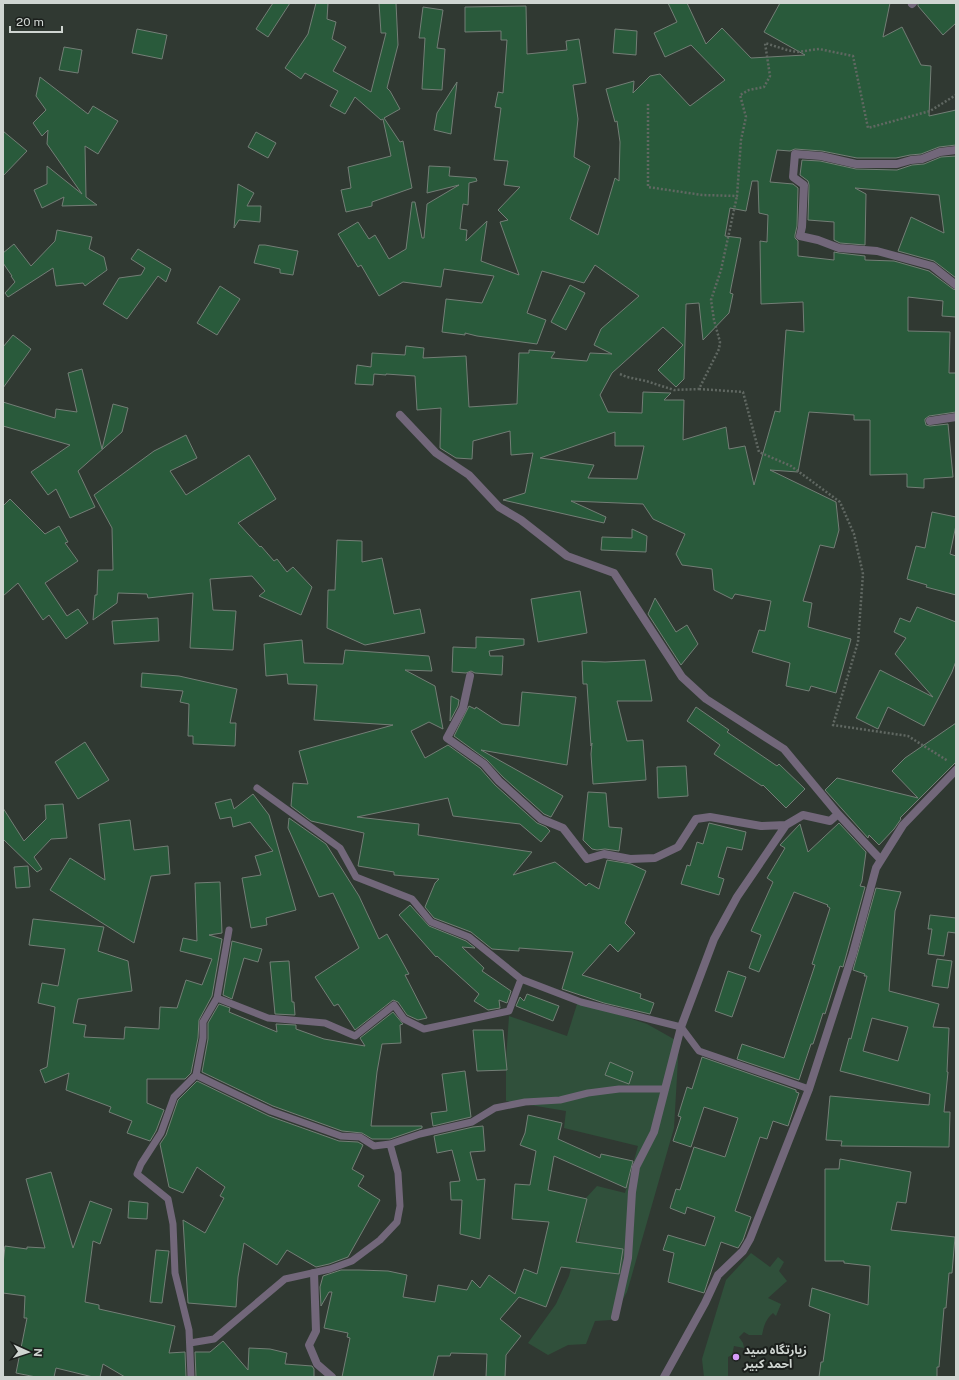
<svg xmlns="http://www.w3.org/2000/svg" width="959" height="1380" font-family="'Public Sans','Noto Sans Arabic',sans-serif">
  <rect width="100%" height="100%" fill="#303932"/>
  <path fill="#30503b" d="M 578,1001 L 647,1024 L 679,1042 L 674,1128 L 627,1292 L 611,1320 L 595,1321 L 586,1344 L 568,1345 L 548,1355 L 528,1343 L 556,1304 L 569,1276 L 579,1238 L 586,1198 L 597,1186 L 625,1193 L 638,1146 L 564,1128 L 566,1111 L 506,1101 L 506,1060 L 509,1016 L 567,1036 Z
    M 751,1253 L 770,1267 L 778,1257 L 784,1262 L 779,1271 L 787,1281 L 768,1298 L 781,1304 L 776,1316 L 773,1313 C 766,1319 764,1325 762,1335 L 749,1335 L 744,1332 L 739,1337 L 743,1343 L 744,1348 L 734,1346 L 732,1355 L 728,1357 L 728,1377 L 704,1377 L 702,1359 L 726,1280 Z"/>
  <path fill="#295a3b" stroke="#737e76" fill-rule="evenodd" d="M 273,3 L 290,3 L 268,37 L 256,29 Z
    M 316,3 L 328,3 L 327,19 L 336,22 L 332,39 L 346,47 L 333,71 L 371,92 L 386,33 L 381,33 L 379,3 L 396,3 L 398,45 L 387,88 L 390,91 L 400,109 L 384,118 L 400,142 L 403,141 L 412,188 L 372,202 L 372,206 L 346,212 L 341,190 L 351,188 L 348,167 L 391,156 L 383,119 L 381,120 L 355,97 L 345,114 L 330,106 L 338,91 L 305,73 L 301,79 L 285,68 L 308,34 Z
    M 668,3 L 687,3 L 706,44 L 722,28 L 751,58 L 805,55 L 764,32 L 780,3 L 890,3 L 883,37 L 902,27 L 921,65 L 931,66 L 929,116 L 956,110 L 956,145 L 939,147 L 921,154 L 910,155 L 896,158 L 857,158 L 822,151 L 795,149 L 790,151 L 777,150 L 770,182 L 793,184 L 798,188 L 797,226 L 795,235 L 795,238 L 798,241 L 798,256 L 834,260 L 834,252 L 839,253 L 865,256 L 865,260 L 894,261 L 929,271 L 953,289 L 956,290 L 956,317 L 942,316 L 943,301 L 908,297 L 908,331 L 950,332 L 949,373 L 956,373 L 956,412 L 929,416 L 925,419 L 925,421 L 926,425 L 930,426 L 948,424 L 953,477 L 924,479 L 924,488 L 907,487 L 907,474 L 870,475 L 870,420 L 854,420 L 854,415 L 809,412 L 798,472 L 770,470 L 836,502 L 839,530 L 834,548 L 820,545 L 803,601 L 812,603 L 808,627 L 851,639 L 836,693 L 811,686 L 809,691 L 786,686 L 790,663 L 752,652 L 759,630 L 765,631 L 771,601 L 735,594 L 732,599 L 714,590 L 712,569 L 682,565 L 676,554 L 685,534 L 653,519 L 643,504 L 571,501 L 606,517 L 604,523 L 503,500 L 525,493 L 533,453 L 511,455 L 510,431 L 473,441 L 472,459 L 456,458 L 440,448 L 441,408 L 417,410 L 415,376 L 386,374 L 386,375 L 374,374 L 373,385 L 355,384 L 357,365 L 371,367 L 372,353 L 405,355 L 406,346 L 424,348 L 423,358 L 466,356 L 469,407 L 515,404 L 517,404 L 519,353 L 529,353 L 529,350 L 555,352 L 551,358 L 587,361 L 590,353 L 612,354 L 594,345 L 601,329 L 639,296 L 595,265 L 584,283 L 542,271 L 527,313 L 546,320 L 537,344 L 477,336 L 465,333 L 465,335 L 442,332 L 446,299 L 482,303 L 494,276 L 444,269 L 441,287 L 403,282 L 379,296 L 361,265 L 358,267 L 338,234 L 358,222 L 369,239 L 375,235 L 389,259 L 406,249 L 412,202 L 415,202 L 422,238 L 424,238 L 427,204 L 459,185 L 427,193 L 429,166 L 450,167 L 449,176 L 476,178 L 477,181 L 469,183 L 468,205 L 463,204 L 460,229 L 467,230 L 466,241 L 487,221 L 481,261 L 519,275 L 500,222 L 508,220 L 498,210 L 520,187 L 504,185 L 508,161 L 494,160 L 501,108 L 495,107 L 498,92 L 503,93 L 507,40 L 501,40 L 501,31 L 465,32 L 465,7 L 526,6 L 527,54 L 567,50 L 566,41 L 579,39 L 586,83 L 573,85 L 578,119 L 574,157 L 590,166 L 570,219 L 598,235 L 615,178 L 619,181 L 620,142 L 617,121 L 615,122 L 606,89 L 634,81 L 633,93 L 650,76 L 660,74 L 690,106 L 725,80 L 691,45 L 665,57 L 654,33 L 677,22 ZM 752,181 L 758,181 L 759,213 L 768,215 L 767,242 L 760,241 L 761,304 L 803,302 L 804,332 L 786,330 L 780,412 L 775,411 L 754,485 L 745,446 L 729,449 L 726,427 L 683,440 L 684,400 L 664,400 L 671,393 L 643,392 L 642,413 L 608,412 L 600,395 L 612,373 L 663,327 L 683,345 L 658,370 L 676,387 L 684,379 L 686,304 L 699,303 L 703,340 L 729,313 L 733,294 L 730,293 L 741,238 L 725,236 L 730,208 L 746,211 ZM 615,432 L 615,446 L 644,446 L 637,479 L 588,478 L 594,465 L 540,458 Z
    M 918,3 L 956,3 L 956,23 L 943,35 L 918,6 Z
    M 423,7 L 443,10 L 437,48 L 445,49 L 442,90 L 422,89 L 425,38 L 419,38 Z
    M 137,29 L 167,35 L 162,59 L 132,53 Z
    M 615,29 L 637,31 L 636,55 L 613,53 Z
    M 64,47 L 82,50 L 78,73 L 59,70 Z
    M 40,77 L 88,114 L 93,106 L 118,121 L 98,154 L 85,146 L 86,197 L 97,205 L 62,206 L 64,197 L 42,208 L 34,190 L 47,184 L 47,166 L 82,194 L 47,144 L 48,130 L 42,136 L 33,123 L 46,110 L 36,96 Z
    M 457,82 L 451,134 L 434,130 L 437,113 Z
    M 3,131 L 27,151 L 3,176 Z
    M 256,132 L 276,143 L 268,158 L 248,147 Z
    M 956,156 L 956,278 L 934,261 L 898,251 L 911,217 L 944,233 L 939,195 L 855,188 L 866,194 L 865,245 L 840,243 L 834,240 L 834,222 L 808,220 L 809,185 L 808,181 L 800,175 L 802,160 L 820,161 L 856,169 L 897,170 L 912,165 L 924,164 L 941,157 Z
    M 238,184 L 254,193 L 247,206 L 261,206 L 260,222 L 239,220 L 234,228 Z
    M 57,230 L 92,237 L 89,249 L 104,257 L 107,270 L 85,286 L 83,283 L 56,286 L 53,268 L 8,297 L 5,293 L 15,282 L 11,276 L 12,276 L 3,263 L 3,253 L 14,244 L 31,266 L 55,241 Z
    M 259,245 L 265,245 L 298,251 L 293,275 L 280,273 L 280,269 L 254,263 Z
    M 138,249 L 171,269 L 166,282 L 158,276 L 127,319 L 103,304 L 119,278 L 141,275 L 145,268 L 131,259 Z
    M 570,285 L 585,293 L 566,330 L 551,322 Z
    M 220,286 L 240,299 L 217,335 L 197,323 Z
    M 13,335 L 31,349 L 3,388 L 3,347 Z
    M 82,369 L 102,449 L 113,404 L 128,408 L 122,432 L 78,471 L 95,507 L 70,518 L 56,489 L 48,495 L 31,472 L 70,445 L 3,426 L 3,402 L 55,418 L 56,409 L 77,412 L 68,373 Z
    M 186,435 L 197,458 L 170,471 L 186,495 L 249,455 L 276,499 L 238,523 L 260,547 L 261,546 L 274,561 L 277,559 L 287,572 L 293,567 L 312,587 L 301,615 L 259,596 L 265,591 L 252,576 L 210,579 L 213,610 L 236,611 L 233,650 L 190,648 L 193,593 L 148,598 L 147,594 L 118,593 L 117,603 L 93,620 L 95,595 L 97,595 L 98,570 L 113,570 L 112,528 L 94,495 L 154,451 Z
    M 10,499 L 45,534 L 59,526 L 68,542 L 65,543 L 78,561 L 45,583 L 67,616 L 78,609 L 88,623 L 66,639 L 49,615 L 43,620 L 18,583 L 3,596 L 3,506 Z
    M 932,512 L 956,517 L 956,525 L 950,554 L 956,556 L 956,595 L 926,587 L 927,585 L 907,579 L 916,546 L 925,548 Z
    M 632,529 L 647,536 L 646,552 L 601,550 L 602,537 L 632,538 Z
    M 337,540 L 362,541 L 362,562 L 382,558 L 394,614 L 420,609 L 425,633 L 365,645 L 327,628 L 328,590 L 335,590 Z
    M 580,591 L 587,633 L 538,642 L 531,599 Z
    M 655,598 L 676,632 L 687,625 L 698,644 L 681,665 L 648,614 Z
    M 917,607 L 956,622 L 956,661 L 952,672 L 924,726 L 888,707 L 878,729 L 856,718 L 880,670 L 933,697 L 895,654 L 906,638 L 894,632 L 900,618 L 910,622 Z
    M 158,618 L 159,641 L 114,644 L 112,621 Z
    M 476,637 L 524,639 L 524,645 L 489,651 L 490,656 L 503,656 L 502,675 L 475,673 L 471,671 L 466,673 L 452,672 L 453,647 L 476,648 Z
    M 302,640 L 304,663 L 343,664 L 345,650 L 429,656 L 432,671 L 405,670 L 435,686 L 443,729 L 429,722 L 411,731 L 425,758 L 448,745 L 480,768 L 495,785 L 537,823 L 546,827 L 550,831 L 541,842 L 520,824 L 453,816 L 448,798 L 357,817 L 419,824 L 418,835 L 532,852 L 513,875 L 555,862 L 586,886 L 589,883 L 599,889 L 607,860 L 631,864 L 646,871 L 625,923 L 635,933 L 618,952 L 610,944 L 582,975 L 641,994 L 640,998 L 654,1003 L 650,1014 L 604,1003 L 562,989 L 573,952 L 519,948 L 519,951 L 492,949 L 471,932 L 434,918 L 425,907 L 435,883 L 439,879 L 394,875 L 394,872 L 358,866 L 364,833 L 311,821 L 291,806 L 293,783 L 308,784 L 299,751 L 393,725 L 314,720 L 317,685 L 288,684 L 287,674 L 266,676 L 264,644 Z
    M 645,660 L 652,701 L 617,701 L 627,741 L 643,740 L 646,780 L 593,784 L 591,754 L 592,743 L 591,746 L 587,684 L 583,684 L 582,661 L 605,662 Z
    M 142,673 L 179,676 L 237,689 L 230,723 L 236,723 L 235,746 L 193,744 L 193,736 L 188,736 L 189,704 L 180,702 L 183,691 L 141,687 Z
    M 522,692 L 576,697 L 567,765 L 481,750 L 563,796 L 551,817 L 544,814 L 503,777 L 487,760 L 454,736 L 469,706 L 475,709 L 476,707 L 502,724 L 519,726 Z
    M 451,696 L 459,700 L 458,706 L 450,721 Z
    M 696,707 L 729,730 L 727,732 L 777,766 L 779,764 L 805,789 L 786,808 L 763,785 L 762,786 L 714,754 L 720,745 L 687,721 Z
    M 956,723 L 956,762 L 900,818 L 901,819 L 894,829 L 879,845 L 869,835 L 868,838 L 825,790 L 837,778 L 918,798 L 892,771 L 905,758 Z
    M 85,742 L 109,780 L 78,799 L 55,762 Z
    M 686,766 L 688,796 L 658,798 L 657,767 Z
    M 588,792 L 606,793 L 609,827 L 622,828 L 619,851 L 605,849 L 597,850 L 592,849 L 583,840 Z
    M 253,794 L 269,815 L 296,910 L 266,918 L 267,925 L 251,928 L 242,878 L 261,875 L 255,856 L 273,851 L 250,822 L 233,827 L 231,817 L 220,819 L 215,803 L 231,799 L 234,809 Z
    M 63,804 L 67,838 L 51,839 L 34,857 L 42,869 L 37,872 L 3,839 L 3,808 L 24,841 L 46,819 L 45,805 Z
    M 289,818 L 326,844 L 359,896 L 379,939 L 387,934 L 409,974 L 405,975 L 427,1018 L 418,1020 L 407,1015 L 398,1002 L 393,1000 L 355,1030 L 338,1004 L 334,1006 L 315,977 L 359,948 L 333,893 L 319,897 L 288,828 Z
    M 130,820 L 134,850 L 168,846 L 170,874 L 151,876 L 134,943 L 50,890 L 70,858 L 105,880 L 99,824 Z
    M 709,823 L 746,832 L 742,850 L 727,847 L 718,877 L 724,879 L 719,895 L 681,884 L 687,865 L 690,866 L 697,842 L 703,844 Z
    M 839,823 L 866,852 L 862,881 L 860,886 L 865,887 L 843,967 L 840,966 L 825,1014 L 823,1013 L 813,1044 L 811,1044 L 799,1080 L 737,1059 L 742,1044 L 784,1058 L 815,965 L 812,964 L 830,908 L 827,906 L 828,905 L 794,892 L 759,972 L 749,968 L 761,935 L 751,931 L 773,882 L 767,878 L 785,848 L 780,845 L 800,824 L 808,852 Z
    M 28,866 L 30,887 L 16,888 L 14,867 Z
    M 220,882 L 222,933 L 209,935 L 222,939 L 212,996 L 199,1020 L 198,1038 L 191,1073 L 185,1079 L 147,1079 L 147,1103 L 164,1110 L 156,1131 L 150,1141 L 127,1133 L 132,1121 L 109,1112 L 111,1107 L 66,1090 L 69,1073 L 45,1083 L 40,1070 L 47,1067 L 55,1007 L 38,1003 L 42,983 L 58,986 L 65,949 L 29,945 L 33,919 L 104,927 L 98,951 L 128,961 L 132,991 L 78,999 L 73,1023 L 86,1025 L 84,1037 L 124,1039 L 125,1027 L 159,1029 L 160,1007 L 177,1008 L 186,980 L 202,985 L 212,959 L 180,951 L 183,938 L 197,941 L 195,883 Z
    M 876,888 L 901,892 L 895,911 L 889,991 L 939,1004 L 933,1027 L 949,1028 L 947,1072 L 948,1072 L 944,1112 L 950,1112 L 949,1147 L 841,1146 L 842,1141 L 826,1140 L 830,1096 L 929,1105 L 930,1094 L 840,1071 L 849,1038 L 851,1039 L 867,976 L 864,976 L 865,974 L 853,970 ZM 872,1018 L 908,1027 L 898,1061 L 863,1051 Z
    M 410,905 L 429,926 L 466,941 L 475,948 L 462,947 L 484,968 L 482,971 L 511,991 L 507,1003 L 499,1000 L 500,1008 L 488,1010 L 474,1001 L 479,994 L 437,956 L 436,957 L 399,915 Z
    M 930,915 L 956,918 L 956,933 L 948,932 L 944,956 L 928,954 L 932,929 L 928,929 Z
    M 232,941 L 262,949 L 258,962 L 244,958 L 232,999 L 223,995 Z
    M 937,959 L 952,961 L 948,988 L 932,986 Z
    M 289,961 L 292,1002 L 294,1002 L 295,1015 L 275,1014 L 270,962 Z
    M 728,971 L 746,977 L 732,1017 L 715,1011 Z
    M 527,994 L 559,1006 L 553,1021 L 516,1006 L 520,997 L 524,1001 Z
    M 219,1004 L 230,1008 L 229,1012 L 277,1032 L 276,1024 L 296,1025 L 296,1029 L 324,1039 L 365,1046 L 360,1038 L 393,1012 L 403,1024 L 400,1025 L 401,1043 L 382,1044 L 377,1072 L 371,1126 L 422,1126 L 422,1128 L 390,1139 L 372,1139 L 362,1133 L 342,1131 L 273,1106 L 202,1072 L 208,1039 L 208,1023 Z
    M 473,1030 L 503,1030 L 507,1070 L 477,1071 Z
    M 702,1057 L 796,1090 L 796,1092 L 799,1093 L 788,1126 L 773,1121 L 767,1139 L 760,1137 L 735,1211 L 751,1217 L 743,1240 L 738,1248 L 721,1242 L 704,1293 L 668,1282 L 674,1253 L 663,1250 L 668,1235 L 705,1246 L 715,1217 L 687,1207 L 685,1214 L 670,1208 L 676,1189 L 680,1190 L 694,1147 L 725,1157 L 738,1118 L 704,1107 L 691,1147 L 673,1141 L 681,1117 L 678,1116 L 687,1087 L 692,1089 Z
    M 610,1062 L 633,1072 L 629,1084 L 605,1075 Z
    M 465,1071 L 471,1117 L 433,1126 L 431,1113 L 447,1111 L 442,1074 Z
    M 197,1081 L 269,1116 L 339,1141 L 358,1142 L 363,1145 L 352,1169 L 364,1176 L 358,1186 L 380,1200 L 348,1257 L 329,1264 L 316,1267 L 287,1250 L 277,1265 L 244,1243 L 238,1277 L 236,1307 L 188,1303 L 183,1220 L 205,1233 L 224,1198 L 220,1196 L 225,1187 L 197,1167 L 183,1193 L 169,1187 L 160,1144 L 166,1135 L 178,1100 Z
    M 528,1115 L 562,1123 L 558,1139 L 600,1158 L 601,1154 L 633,1161 L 626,1188 L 554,1156 L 548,1190 L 587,1199 L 576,1242 L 623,1249 L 619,1274 L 561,1267 L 546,1307 L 519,1297 L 500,1319 L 521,1336 L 506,1355 L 505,1377 L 486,1377 L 487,1354 L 451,1353 L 450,1356 L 438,1356 L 433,1377 L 342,1377 L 350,1338 L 347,1337 L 348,1333 L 324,1328 L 332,1292 L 329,1292 L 321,1306 L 320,1287 L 323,1276 L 341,1270 L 359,1270 L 388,1271 L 407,1275 L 403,1297 L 435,1302 L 438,1285 L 467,1290 L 472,1280 L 480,1288 L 489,1275 L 515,1294 L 524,1269 L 537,1274 L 549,1222 L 512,1219 L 515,1184 L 530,1185 L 536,1151 L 520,1145 L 525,1133 Z
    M 483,1126 L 485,1151 L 470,1152 L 477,1180 L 485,1179 L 480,1239 L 460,1234 L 462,1200 L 451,1200 L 450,1182 L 460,1181 L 452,1150 L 437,1153 L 434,1136 L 473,1127 Z
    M 840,1159 L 911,1172 L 906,1203 L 897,1202 L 891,1230 L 955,1237 L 952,1273 L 949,1273 L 946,1308 L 944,1308 L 939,1367 L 937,1367 L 937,1377 L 819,1377 L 821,1362 L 823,1362 L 830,1314 L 809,1306 L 812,1288 L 868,1305 L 870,1266 L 844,1263 L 844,1261 L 825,1261 L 825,1169 L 839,1169 Z
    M 51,1172 L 73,1248 L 90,1201 L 112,1209 L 100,1244 L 93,1241 L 85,1302 L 99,1305 L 99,1309 L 175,1326 L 169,1353 L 185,1352 L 186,1377 L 125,1377 L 103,1364 L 100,1377 L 93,1377 L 56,1368 L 54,1377 L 36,1377 L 16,1373 L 27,1318 L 24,1318 L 25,1296 L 3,1293 L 3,1264 L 5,1246 L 27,1249 L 27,1247 L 45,1248 L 26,1179 Z
    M 129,1201 L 148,1203 L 147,1219 L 128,1218 Z
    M 156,1250 L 169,1251 L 162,1303 L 150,1302 Z
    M 223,1341 L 248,1370 L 249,1348 L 270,1349 L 287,1353 L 285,1364 L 312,1366 L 314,1369 L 314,1377 L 196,1377 L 195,1352 L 210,1352 Z"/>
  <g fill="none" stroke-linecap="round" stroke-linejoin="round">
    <path stroke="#606862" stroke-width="2.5" stroke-dasharray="2 2" stroke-linecap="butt" d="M 648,104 L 648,187 L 702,195 L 737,196 L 741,140 L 746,117 L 740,95 L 749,90 L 764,87 L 770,76 L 765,43 L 787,50 L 797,52 L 819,49 L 853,56 L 868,128 L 930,111 L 956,95
      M 620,374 L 627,377 L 646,381 L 674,390 L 699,389 L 719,349 L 720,342 L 714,320 L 711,300 L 721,270 L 737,196
      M 699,389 L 743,392 L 759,452 L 791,466 L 840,502 L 854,534 L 863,574 L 858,642 L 833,725 L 908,736 L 948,761"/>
    <path stroke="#72677a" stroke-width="7" d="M 257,788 L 340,848 L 356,877 L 412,899 L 431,922 L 469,937 L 521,979
      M 229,930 L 217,998 L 203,1022 L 203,1038 L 196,1075 L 271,1111 L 341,1136 L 360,1137 L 374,1146 L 390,1144 L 420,1134 L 472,1122 L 495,1108 L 525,1102 L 560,1100 L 588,1093 L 619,1089 L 665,1089
      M 217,998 L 268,1018 L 325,1023 L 355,1036 L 394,1005 L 404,1019 L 424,1029 L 509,1011 L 521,979 L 581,1002 L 681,1027 L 699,1051 L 809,1089
      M 190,1343 L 214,1339 L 285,1279 L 330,1269 L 352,1261 L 380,1240 L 397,1222 L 400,1206 L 398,1173 L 390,1144
      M 191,1377 L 189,1330 L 175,1273 L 173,1224 L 168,1199 L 137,1174 L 141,1164 L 161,1133 L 174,1097 L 196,1075"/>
    <path stroke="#72677a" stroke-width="8" d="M 912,4 L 913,3
      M 956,150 L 940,152 L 922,159 L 911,160 L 897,164 L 856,164 L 821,156 L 795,154 L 793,177 L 804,185 L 802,227 L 800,236 L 818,240 L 839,248 L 877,251 L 932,266 L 956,285
      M 400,415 L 436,453 L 469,475 L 499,507 L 521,520 L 567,556 L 614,573 L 682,677 L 706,699 L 784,749 L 838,814 L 881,860
      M 930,421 L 956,417
      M 470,676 L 463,708 L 447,738 L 484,764 L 499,781 L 541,819 L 563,828 L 587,859 L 604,854 L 630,859 L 655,858 L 678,847 L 696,819 L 710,817 L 761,826 L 786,825
      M 314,1273 L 316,1331 L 309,1345 L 317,1364 L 332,1377
      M 615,1317 L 628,1258 L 632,1192 L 636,1167 L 654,1132 L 681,1027 L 714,939 L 737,897 L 786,825 L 803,815 L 830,821 L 838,814
      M 664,1377 L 705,1303 L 718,1275 L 743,1251 L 750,1239 L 809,1089 L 853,953 L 876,868 L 903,825 L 956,770"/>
  </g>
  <circle fill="#d69bfa" stroke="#1b1f1c" stroke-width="1.5" cx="736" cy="1357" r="4"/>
  <g text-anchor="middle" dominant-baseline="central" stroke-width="4" stroke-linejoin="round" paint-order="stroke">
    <g font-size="12" font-weight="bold" fill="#cfd5d1" stroke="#1b1f1c" text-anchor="start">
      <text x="744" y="1350">زیارتگاه سید<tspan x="744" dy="14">احمد کبیر</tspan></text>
    </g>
  </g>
  <rect width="959" height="1380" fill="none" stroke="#cfd5d1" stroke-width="8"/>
  <g transform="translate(28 1352) rotate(93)" stroke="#1b1f1c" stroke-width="3" paint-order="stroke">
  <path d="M0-3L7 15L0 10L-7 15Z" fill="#cfd5d1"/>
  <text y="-6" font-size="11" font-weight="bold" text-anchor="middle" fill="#cfd5d1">N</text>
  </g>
  <path d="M10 26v6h52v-6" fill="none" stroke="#cfd5d1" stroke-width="2"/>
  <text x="16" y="26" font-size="12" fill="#cfd5d1" stroke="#1b1f1c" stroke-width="3" paint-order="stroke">20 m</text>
</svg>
